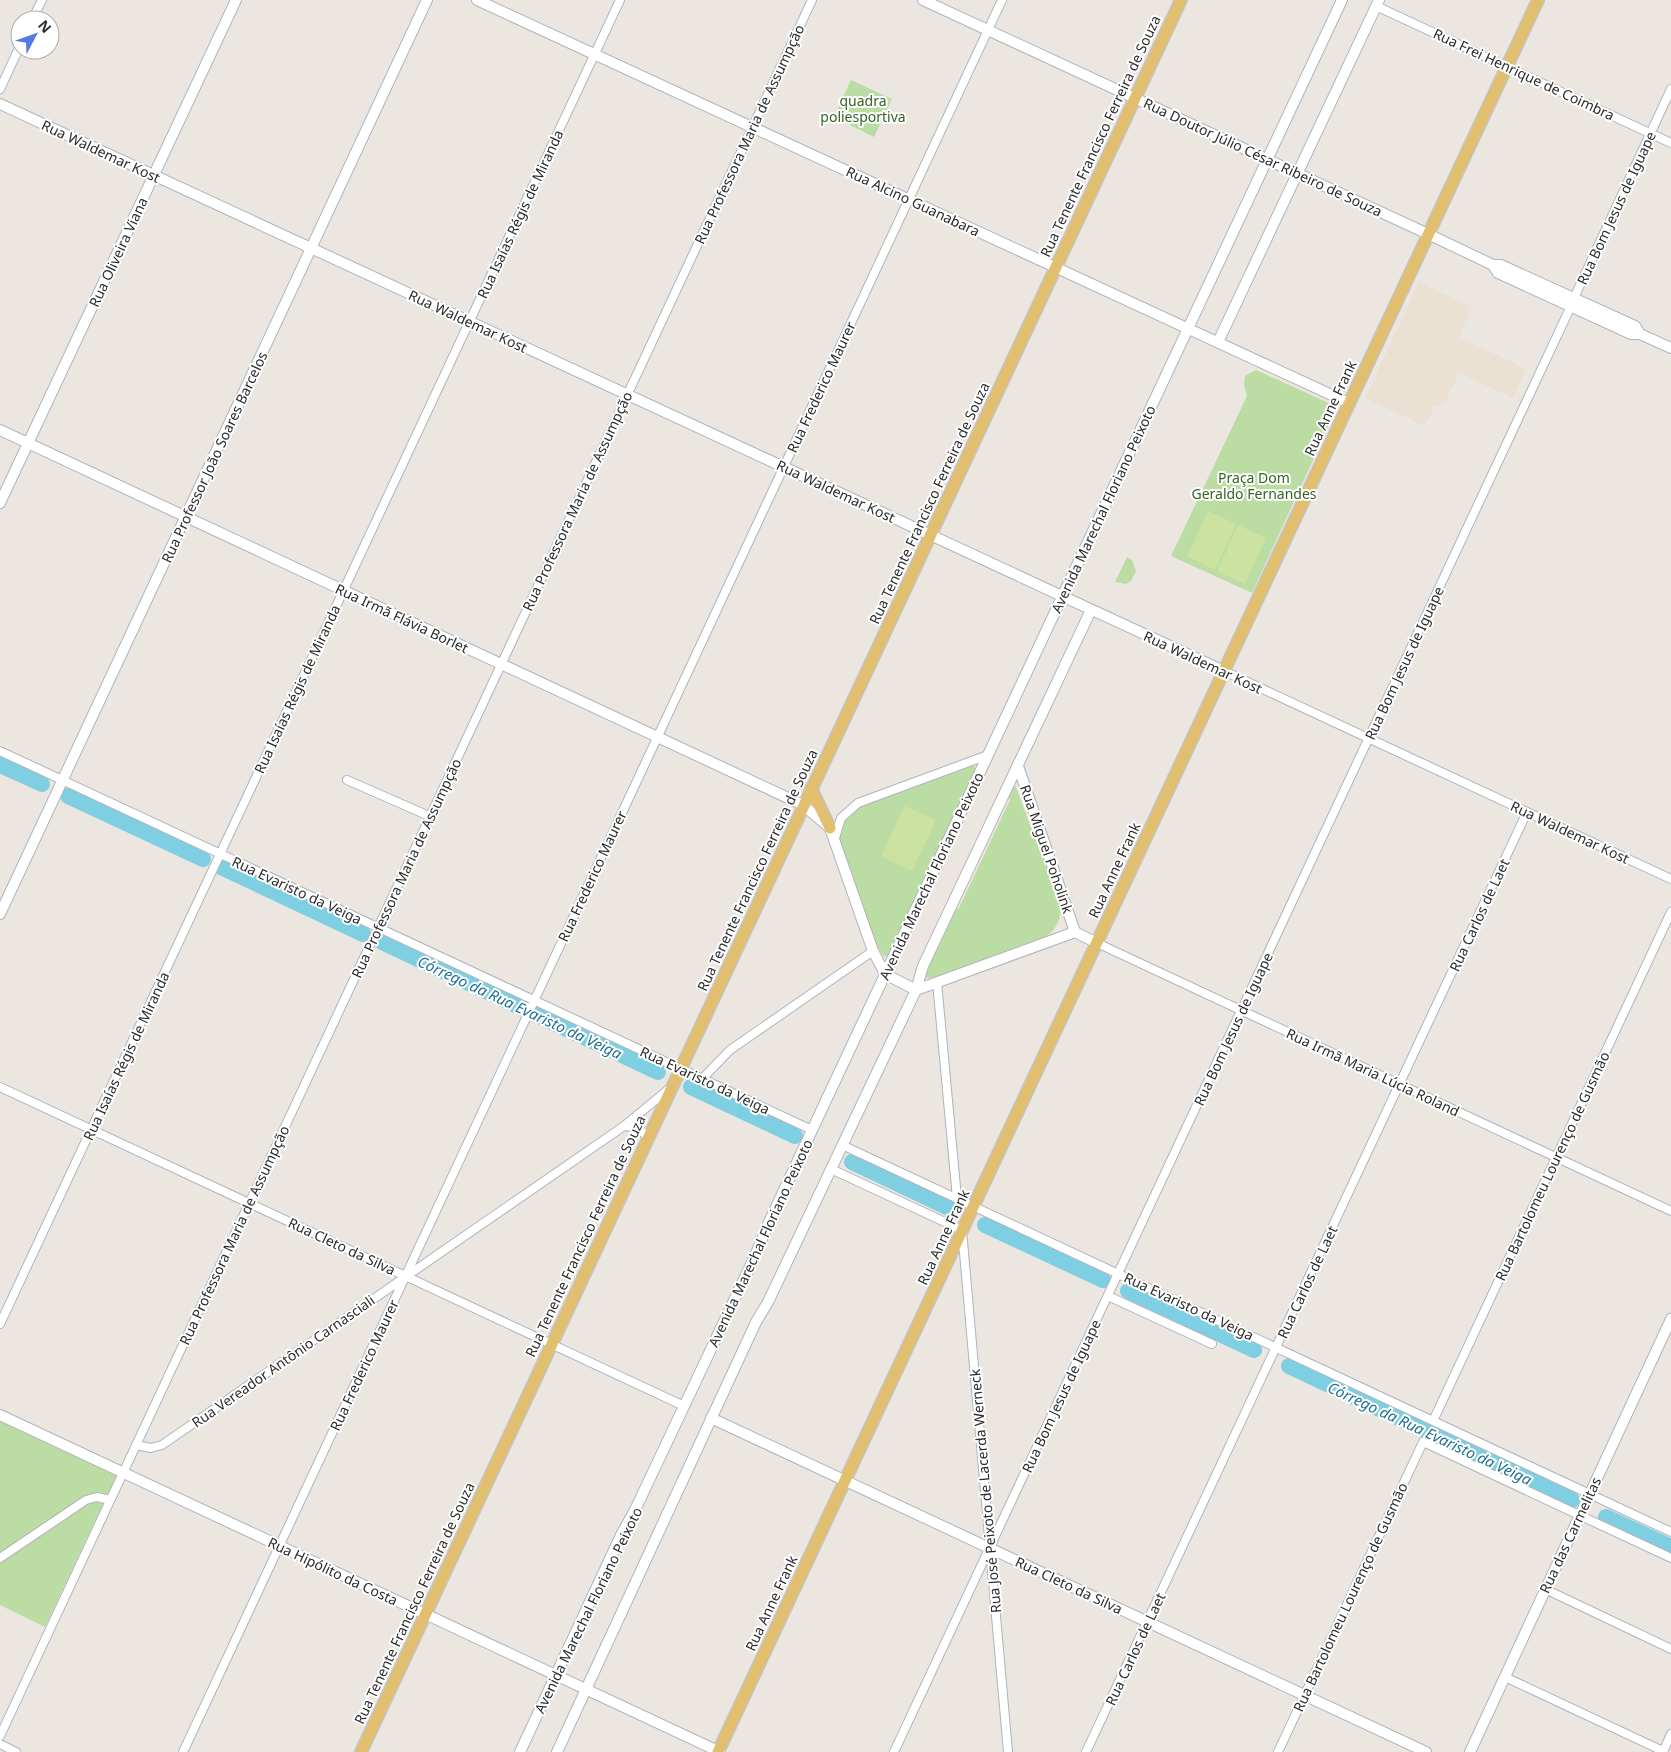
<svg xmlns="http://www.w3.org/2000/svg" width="1671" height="1752" font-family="'Noto Sans',sans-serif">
  <rect width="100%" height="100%" fill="#ece6e0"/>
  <path fill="#ebe1d2" d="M 1419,282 L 1472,307 L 1459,337 L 1526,369 L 1513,398 L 1459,373 L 1443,407 L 1435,405 L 1425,426 L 1365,398 Z"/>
  <path fill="#bbdca3" d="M 851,80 L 892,99 L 874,137 L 834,117 Z
    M 1256,370 L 1333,405 L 1336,410 L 1252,593 L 1171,556 L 1247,396 L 1244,385 L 1245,376 Z
    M 1127,557 L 1132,560 L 1136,571 L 1131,581 L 1126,584 L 1115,582 Z
    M 969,766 L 974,766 L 976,769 L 889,955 L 884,957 L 875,942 L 838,837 L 842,821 L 856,808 Z
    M 1014,785 L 1016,787 L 1060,905 C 1062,921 1055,931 1042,940 L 937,977 L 926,978 L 926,971 L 954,911 L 959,908 L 1010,800 L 1008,794 Z
    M 0,1419 L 117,1474 L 45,1627 L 0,1605 Z"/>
  <path fill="#cbe2a0" d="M 1208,511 L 1236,524 L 1215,570 L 1187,557 Z
    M 1238,525 L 1266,538 L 1245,584 L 1217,571 Z
    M 905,806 L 936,820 L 912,871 L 881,856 Z"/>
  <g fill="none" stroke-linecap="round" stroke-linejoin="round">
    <path stroke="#7fcfe2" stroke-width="16" d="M 0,765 L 42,784
      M 68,796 L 203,859
      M 221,867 L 363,934
      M 382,942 L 658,1072
      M 691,1087 L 795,1136
      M 852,1162 L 951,1209
      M 985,1225 L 1103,1280
      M 1128,1291 L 1254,1350
      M 1289,1366 L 1572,1500
      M 1606,1517 L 1671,1547"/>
    <defs>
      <path id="street" d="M 1376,6 L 1671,143
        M 32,20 L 42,0
        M 0,89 L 20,46
        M 1574,298 L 1671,89
        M 1224,671 L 1671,879
        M 0,751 L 812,1130
        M 347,780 L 429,816
        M 835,838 L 841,818 L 858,803 L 988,755
        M 1097,943 L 1671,1211
        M 937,982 L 957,1198
        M 702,1079 L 730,1050 L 873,951
        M 0,1087 L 684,1406
        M 624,1126 L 637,1127 L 648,1137
        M 842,1145 L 1671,1532
        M 831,1169 L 962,1230 L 1008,1752
        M 1108,1296 L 1212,1344
        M 0,1324 L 620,0
        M 1433,1421 L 1671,912
        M 136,1445 L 151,1448 L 162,1445 L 624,1126 L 670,1088
        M 0,1558 L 86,1500 L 97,1497 L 110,1500
        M 1545,1589 L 1671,1649
        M 1505,1677 L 1663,1751
        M 0,1736 L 812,0
        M 0,1744 L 16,1752
        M 183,1752 L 1002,0
        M 894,1752 L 1571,306
        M 1086,1752 L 1527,812
        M 1278,1752 L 1423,1442 L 1671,1558
        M 1663,1752 L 1671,1734"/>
      <path id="secondary" d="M 477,0 L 1349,403
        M 923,0 L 1428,234 L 1493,265 L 1498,273 L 1631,334 L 1640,334
        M 0,104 L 1224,671
        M 1493,265 L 1501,265 L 1635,326 L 1640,334 L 1671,348
        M 1218,342 L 1379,0
        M 0,430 L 803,805 L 830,828 L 873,951 L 885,974 L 916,990 L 1075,932
        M 0,503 L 236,0
        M 1018,766 L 1075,932
        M 0,914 L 427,0
        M 1075,932 L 1097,943
        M 0,1415 L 720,1752
        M 711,1418 L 1426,1752
        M 520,1752 L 621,1535 L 635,1510 L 755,1256 L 769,1222 L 1342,0
        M 557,1752 L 756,1322 L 768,1302 L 916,990 L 923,966 L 1091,610
        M 1470,1752 L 1671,1319"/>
      <path id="primary" d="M 811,788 L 830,828
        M 361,1752 L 1181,0
        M 718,1752 L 1538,0"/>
    </defs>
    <use href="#street" stroke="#b0b3bb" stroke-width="10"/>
    <use href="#secondary" stroke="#b0b3bb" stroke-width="12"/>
    <use href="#primary" stroke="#c4c4c4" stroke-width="14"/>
    <use href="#street" stroke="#fff" stroke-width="8"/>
    <use href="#secondary" stroke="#fff" stroke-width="10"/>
    <use href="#primary" stroke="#e2be6f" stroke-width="11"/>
  </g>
  <g text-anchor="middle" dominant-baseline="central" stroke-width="4" stroke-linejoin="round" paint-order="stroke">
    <g font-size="14" fill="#2c2c2c" stroke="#fff">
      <text transform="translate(1524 74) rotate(25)">Rua Frei Henrique de Coimbra</text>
      <text transform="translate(749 134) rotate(-65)">Rua Professora Maria de Assumpção</text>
      <text transform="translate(1100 136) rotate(-65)">Rua Tenente Francisco Ferreira de Souza</text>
      <text transform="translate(101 151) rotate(25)">Rua Waldemar Kost</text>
      <text transform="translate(1263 157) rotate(25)">Rua Doutor Júlio César Ribeiro de Souza</text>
      <text transform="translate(913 201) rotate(25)">Rua Alcino Guanabara</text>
      <text transform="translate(1616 208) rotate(-65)">Rua Bom Jesus de Iguape</text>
      <text transform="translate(520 214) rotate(-65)">Rua Isaías Régis de Miranda</text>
      <text transform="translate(118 252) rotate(-65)">Rua Oliveira Viana</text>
      <text transform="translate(468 321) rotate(25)">Rua Waldemar Kost</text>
      <text transform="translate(821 387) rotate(-65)">Rua Frederico Maurer</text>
      <text transform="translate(1330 408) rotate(-65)">Rua Anne Frank</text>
      <text transform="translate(214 457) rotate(-65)">Rua Professor João Soares Barcelos</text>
      <text transform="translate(836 491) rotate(25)">Rua Waldemar Kost</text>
      <text transform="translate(577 501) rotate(-65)">Rua Professora Maria de Assumpção</text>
      <text transform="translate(929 503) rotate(-65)">Rua Tenente Francisco Ferreira de Souza</text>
      <text transform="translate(1103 509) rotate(-65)">Avenida Marechal Floriano Peixoto</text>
      <text transform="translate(402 618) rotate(25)">Rua Irmã Flávia Borlet</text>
      <text transform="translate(1203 662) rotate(25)">Rua Waldemar Kost</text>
      <text transform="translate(1404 663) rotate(-65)">Rua Bom Jesus de Iguape</text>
      <text transform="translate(297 689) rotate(-65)">Rua Isaías Régis de Miranda</text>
      <text transform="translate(1570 832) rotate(25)">Rua Waldemar Kost</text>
      <text transform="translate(1047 849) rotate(71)">Rua Miguel Poholink</text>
      <text transform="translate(406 868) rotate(-65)">Rua Professora Maria de Assumpção</text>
      <text transform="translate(757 870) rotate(-65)">Rua Tenente Francisco Ferreira de Souza</text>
      <text transform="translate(1114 870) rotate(-65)">Rua Anne Frank</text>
      <text transform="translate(592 876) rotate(-65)">Rua Frederico Maurer</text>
      <text transform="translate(931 876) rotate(-65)">Avenida Marechal Floriano Peixoto</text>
      <text transform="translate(297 890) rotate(25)">Rua Evaristo da Veiga</text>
      <text transform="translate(1479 915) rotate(-65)">Rua Carlos de Laet</text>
      <text transform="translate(1233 1029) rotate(-65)">Rua Bom Jesus de Iguape</text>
      <text transform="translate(126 1056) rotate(-65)">Rua Isaías Régis de Miranda</text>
      <text transform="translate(1373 1072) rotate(25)">Rua Irmã Maria Lúcia Roland</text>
      <text transform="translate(705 1080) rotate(25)">Rua Evaristo da Veiga</text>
      <text transform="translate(1552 1166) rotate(-65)">Rua Bartolomeu Lourenço de Gusmão</text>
      <text transform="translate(234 1235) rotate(-65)">Rua Professora Maria de Assumpção</text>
      <text transform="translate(585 1236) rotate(-65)">Rua Tenente Francisco Ferreira de Souza</text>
      <text transform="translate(943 1237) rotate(-65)">Rua Anne Frank</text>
      <text transform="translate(760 1243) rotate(-65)">Avenida Marechal Floriano Peixoto</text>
      <text transform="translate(342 1246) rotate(25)">Rua Cleto da Silva</text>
      <text transform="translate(1307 1282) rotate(-65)">Rua Carlos de Laet</text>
      <text transform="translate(1189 1306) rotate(25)">Rua Evaristo da Veiga</text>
      <text transform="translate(283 1361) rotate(-35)">Rua Vereador Antônio Carnasciali</text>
      <text transform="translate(364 1365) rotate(-65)">Rua Frederico Maurer</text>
      <text transform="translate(1061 1396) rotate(-65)">Rua Bom Jesus de Iguape</text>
      <text transform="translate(985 1491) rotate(-95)">Rua José Peixoto de Lacerda Werneck</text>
      <text transform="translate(1570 1535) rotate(-65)">Rua das Carmelitas</text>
      <text transform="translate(333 1571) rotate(25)">Rua Hipólito da Costa</text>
      <text transform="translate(1069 1585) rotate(25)">Rua Cleto da Silva</text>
      <text transform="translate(1350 1597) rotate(-65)">Rua Bartolomeu Lourenço de Gusmão</text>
      <text transform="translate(414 1603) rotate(-65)">Rua Tenente Francisco Ferreira de Souza</text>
      <text transform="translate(771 1603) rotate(-65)">Rua Anne Frank</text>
      <text transform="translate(588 1610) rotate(-64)">Avenida Marechal Floriano Peixoto</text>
      <text transform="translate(1135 1649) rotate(-65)">Rua Carlos de Laet</text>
    </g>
    <g font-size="14" fill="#356223" stroke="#fff">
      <text x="863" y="100">quadra<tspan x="863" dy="16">poliesportiva</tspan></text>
      <text x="1254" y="477">Praça Dom<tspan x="1254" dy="16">Geraldo Fernandes</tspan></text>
    </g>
    <g font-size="15" font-style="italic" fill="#1d718f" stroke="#fff">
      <text transform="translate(520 1007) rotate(25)">Córrego da Rua Evaristo da Veiga</text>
      <text transform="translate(1430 1433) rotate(25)">Córrego da Rua Evaristo da Veiga</text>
    </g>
  </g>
  <g transform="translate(35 35) rotate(49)"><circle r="24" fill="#ffffff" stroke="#ababab"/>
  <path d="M0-4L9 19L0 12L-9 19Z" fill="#537ae6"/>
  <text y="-8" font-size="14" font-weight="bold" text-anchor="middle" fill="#2c2c2c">N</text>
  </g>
</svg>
